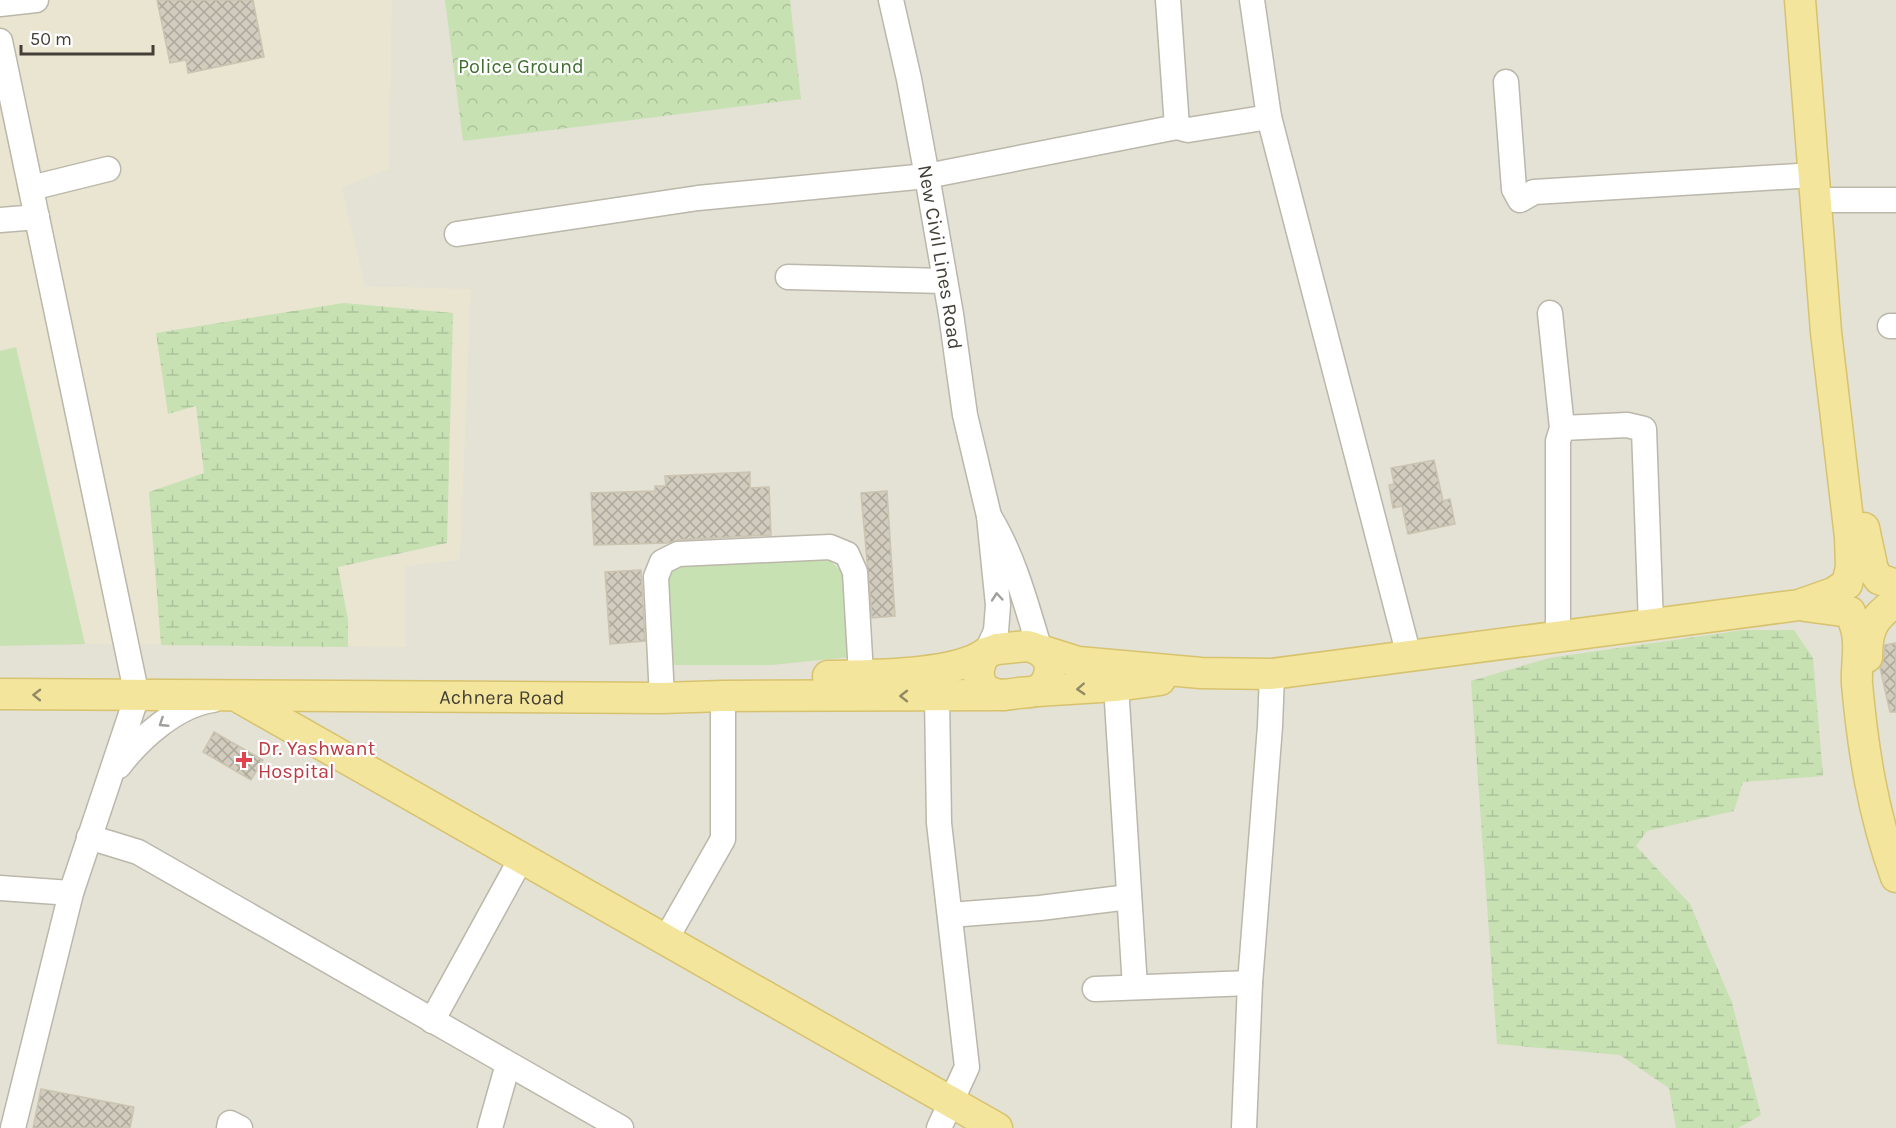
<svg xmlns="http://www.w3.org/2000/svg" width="1896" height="1128" font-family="Karla,sans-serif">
  <defs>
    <pattern id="forest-crowns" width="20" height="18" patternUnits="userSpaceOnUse" patternTransform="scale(1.5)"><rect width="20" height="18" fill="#c7e1b3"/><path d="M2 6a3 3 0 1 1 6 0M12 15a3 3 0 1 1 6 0" fill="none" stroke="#acc29b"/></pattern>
    <pattern id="wetland-marsh" width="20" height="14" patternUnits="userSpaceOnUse" patternTransform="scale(1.5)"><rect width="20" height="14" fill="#c7e1b3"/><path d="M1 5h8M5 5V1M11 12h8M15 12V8" fill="none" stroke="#acc29b"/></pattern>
    <pattern id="building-cross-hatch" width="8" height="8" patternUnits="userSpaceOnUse" patternTransform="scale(1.5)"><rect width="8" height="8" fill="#d1ccbd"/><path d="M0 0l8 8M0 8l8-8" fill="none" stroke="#aba79a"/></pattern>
  </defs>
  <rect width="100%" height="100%" fill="#f1efe6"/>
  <path fill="#e4e1d5" d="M 0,0 L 1896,0 L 1896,1128 L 0,1128 Z"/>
  <path fill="#e9e5d1" d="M 0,0 L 392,0 L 389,169 L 342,188 L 365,286 L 471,289 L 460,560 L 406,566 L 406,647 L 85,644 L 16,348 L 0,351 Z"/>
  <path fill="#c7e1b3" d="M 16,347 L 85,644 L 0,646 L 0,351 Z
    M 825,556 L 842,572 L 851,657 L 771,665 L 667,665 L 666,574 L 686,563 Z"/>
  <path fill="url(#forest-crowns)" d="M 445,0 L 790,0 L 801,99 L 463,141 Z"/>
  <path fill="url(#wetland-marsh)" d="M 344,303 L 453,313 L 447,543 L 338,567 L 348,620 L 348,647 L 161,645 L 149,492 L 204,473 L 196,406 L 168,414 L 156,333 Z
    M 1744,630 L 1794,630 L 1813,658 L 1823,776 L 1743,782 L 1734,811 L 1647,831 L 1636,846 L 1690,904 L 1732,1003 L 1761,1115 L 1738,1128 L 1676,1128 L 1669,1088 L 1620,1055 L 1497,1044 L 1471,681 L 1549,658 Z"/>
  <path fill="url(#building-cross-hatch)" stroke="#cbc4b1" stroke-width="1.5" d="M 157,0 L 253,0 L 264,57 L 188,73 L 186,60 L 170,63 Z
    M 1434,460 L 1443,501 L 1450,499 L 1455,524 L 1408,534 L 1402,506 L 1393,508 L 1389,485 L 1394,484 L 1391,468 Z
    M 750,472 L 750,488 L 769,487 L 771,535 L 677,540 L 668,543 L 594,545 L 591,493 L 655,491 L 655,486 L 666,486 L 665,476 Z
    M 887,491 L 895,616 L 872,618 L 861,493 Z
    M 641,570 L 645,641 L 610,644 L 605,572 Z
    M 1896,643 L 1896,712 L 1890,712 L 1880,668 L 1884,658 L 1885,645 Z
    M 214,732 L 263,760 L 251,780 L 203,752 Z
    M 41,1089 L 134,1107 L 130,1128 L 33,1128 Z"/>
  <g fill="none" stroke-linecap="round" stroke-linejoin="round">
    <defs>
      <g id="minor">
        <path id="s1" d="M 891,0 L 909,79 L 927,176 L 951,314 L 965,415 L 989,516"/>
        <path d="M 1168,0 L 1177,127"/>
        <path d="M 1252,0 L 1269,117 L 1409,656"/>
        <path d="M 0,4 L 36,0"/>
        <path d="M 0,41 L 137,696 L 71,893 L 13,1128"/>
        <path d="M 1506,82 L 1514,189 L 1520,200 L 1534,192 L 1814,175"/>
        <path d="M 31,188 L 108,169"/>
        <path d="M 1832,200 L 1896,200"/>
        <path d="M 0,220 L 37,217"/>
        <path d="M 457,234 L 698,198 L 927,176 L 1177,127 L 1188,130 L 1269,117"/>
        <path d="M 788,277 L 944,281"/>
        <path d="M 1550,313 L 1562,428 L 1558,441 L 1558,636"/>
        <path d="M 1890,326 L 1896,326"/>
        <path d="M 1562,428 L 1627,425 L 1644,429 L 1651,625"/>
        <path d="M 986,653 L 996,631 L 998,605 L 989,516 C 1014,557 1026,604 1040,650"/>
        <path d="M 1116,686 L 1135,987"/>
        <path d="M 937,696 L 939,823 L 967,1067 L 939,1128"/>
        <path d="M 662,698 L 656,577 L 662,562 L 678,554 L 830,547 L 847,554 L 855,572 L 862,691"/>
        <path d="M 119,766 C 140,738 177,705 213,700"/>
        <path d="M 89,837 L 138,852 L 621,1128"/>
        <path d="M 0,888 L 71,893"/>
        <path d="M 950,915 L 1040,908 L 1129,897"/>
        <path d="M 666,939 L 723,839 L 723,696"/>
        <path d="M 1095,989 L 1250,983"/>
        <path d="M 432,1021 L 522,857"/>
        <path d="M 229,1128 L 230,1123 L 240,1128"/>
        <path d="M 490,1128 L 508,1064"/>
        <path d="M 1244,1128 L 1250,983 L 1270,726 L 1272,674"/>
      </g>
      <g id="major">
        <path d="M 1864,528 L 1873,570 L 1879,579 L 1896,585"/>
        <path d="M 1805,606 L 1850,612 C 1854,621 1858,632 1858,642 C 1859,656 1856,670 1857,684 C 1863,750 1873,814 1896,877"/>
        <path d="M 1027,646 C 1037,648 1045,652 1049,662 C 1052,672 1047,685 1038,690 C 1033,693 1024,692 1019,693 C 1011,694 1003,696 996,694 C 974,689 976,667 986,653 L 997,649 Z"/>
        <path d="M 1040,650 L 1078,662 L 1201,673 L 1272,674 L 1799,605 L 1833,593 L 1847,584 L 1851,567 L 1850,537 L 1826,332 L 1800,0"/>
        <path d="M 1867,657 C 1867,630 1872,618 1896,602"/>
        <path d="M 828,676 C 868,675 955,676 986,653"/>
        <path d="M 1037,691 L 1116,686 L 1160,680"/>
        <path id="s2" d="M 0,694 L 662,698 L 723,696 L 1004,695"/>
        <path d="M 238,697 L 997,1128"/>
      </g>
    </defs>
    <use href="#minor" stroke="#bbb7aa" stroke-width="27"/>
    <use href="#major" stroke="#d7c36e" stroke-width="33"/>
    <use href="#minor" stroke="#fff" stroke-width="24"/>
    <use href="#major" stroke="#f3e59c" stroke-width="30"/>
  </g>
  <defs><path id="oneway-chevron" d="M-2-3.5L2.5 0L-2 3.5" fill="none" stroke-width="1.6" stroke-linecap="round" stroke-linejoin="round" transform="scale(1.5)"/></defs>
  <g stroke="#a19f9a">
    <use href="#oneway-chevron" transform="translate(997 597) rotate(-95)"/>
    <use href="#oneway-chevron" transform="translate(163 723) rotate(147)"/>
  </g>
  <g stroke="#928a64">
    <use href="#oneway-chevron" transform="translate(1081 689) rotate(177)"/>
    <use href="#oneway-chevron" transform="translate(37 695) rotate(-179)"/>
    <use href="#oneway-chevron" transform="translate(904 696) rotate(-180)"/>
  </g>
  <path fill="#e0444e" stroke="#fff" stroke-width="2" d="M241 751h6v6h6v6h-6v6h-6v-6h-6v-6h6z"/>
  <g text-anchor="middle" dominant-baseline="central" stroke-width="4.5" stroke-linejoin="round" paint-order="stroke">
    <g font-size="20" fill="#406e30" stroke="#fff">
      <text x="521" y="66">Police Ground</text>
    </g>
    <g font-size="20" fill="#433f36" stroke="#fff">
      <text stroke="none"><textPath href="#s1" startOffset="262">New Civil Lines Road</textPath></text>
      <text stroke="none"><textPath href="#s2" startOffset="502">Achnera Road</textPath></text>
    </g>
    <g font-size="20" fill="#be3a42" stroke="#fff" text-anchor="start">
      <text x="258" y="748">Dr. Yashwant<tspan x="258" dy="23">Hospital</tspan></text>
    </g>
  </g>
  <path d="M21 45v9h132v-9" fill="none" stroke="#433f36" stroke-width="3"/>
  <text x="30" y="45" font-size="18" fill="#433f36" stroke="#ffffff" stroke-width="4.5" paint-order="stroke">50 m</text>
</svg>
